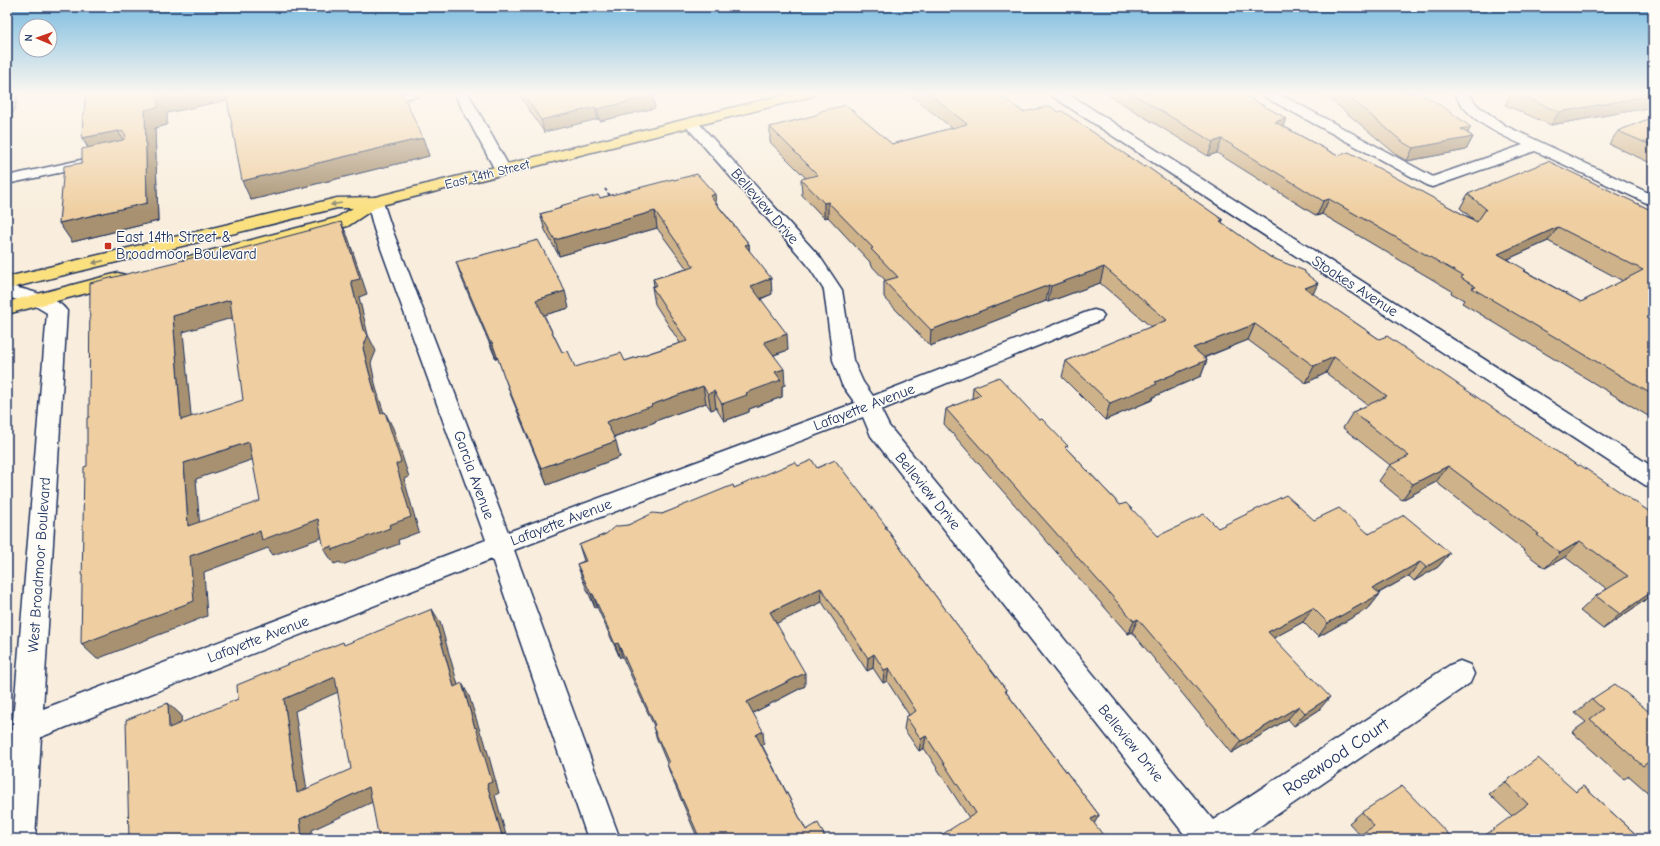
<svg xmlns="http://www.w3.org/2000/svg" width="1660" height="846" font-family="'Comic Neue',sans-serif">
  <rect width="100%" height="100%" fill="#f9eedd"/>
  <filter id="ink" filterUnits="userSpaceOnUse"><feTurbulence type="fractalNoise" baseFrequency=".025" numOctaves="2"/><feDisplacementMap in="SourceGraphic" scale="8" xChannelSelector="R" yChannelSelector="G"/><feConvolveMatrix kernelMatrix="1 2 1 2 8 2 1 2 1" color-interpolation-filters="sRGB"/></filter>
  <g filter="url(#ink)">
    <g fill="none" stroke-linecap="round" stroke-linejoin="round">
      <defs>
        <path id="lane" d="M 395,93 L 419,93 L 418,96 L 376,105 L 371,104 L 369,101 L 371,98 Z
          M 1262,93 L 1278,93 L 1437,179 L 1439,182 L 1437,185 L 1432,186 L 1427,185 L 1263,96 Z
          M 90,158 L 95,159 L 97,162 L 95,165 L 7,184 L 7,176 Z"/>
        <path id="street" d="M 7,93 L 17,93 L 14,109 L 12,112 L 7,113 Z
          M 454,93 L 468,93 L 511,170 L 509,173 L 503,175 L 497,173 L 495,170 Z
          M 1050,93 L 1067,93 L 1653,467 L 1653,488 L 1645,485 L 1052,96 Z
          M 1454,93 L 1468,93 L 1478,106 L 1506,126 L 1653,195 L 1653,206 L 1535,151 L 1438,185 L 1432,187 L 1426,185 L 1424,182 L 1426,179 L 1523,145 C 1496,133 1468,120 1454,93 Z
          M 691,119 L 696,120 L 820,257 L 842,290 L 853,360 L 863,382 L 873,396 L 1087,312 L 1094,310 L 1101,312 L 1104,316 L 1101,320 L 881,410 L 889,426 L 1213,820 L 1450,665 L 1460,661 L 1470,665 L 1474,674 L 1470,683 L 1241,839 L 1188,839 L 871,436 L 863,417 L 514,550 L 620,839 L 588,839 L 492,559 L 41,737 L 35,839 L 7,839 L 7,793 L 47,313 L 32,304 L 7,297 L 7,285 C 25,290 56,295 67,311 L 43,709 L 486,540 L 374,229 L 367,202 L 369,198 L 375,197 L 381,198 L 383,202 L 392,229 L 508,532 L 855,403 L 842,385 L 833,360 L 824,290 L 807,264 L 686,126 L 684,123 L 686,120 Z"/>
        <path id="primary" d="M 791,93 L 815,93 L 813,96 L 378,206 L 348,226 L 192,266 L 186,265 L 183,261 L 186,257 L 336,218 L 353,208 L 337,208 L 7,289 L 7,277 L 337,198 L 375,197 Z
          M 118,273 L 125,275 L 127,279 L 125,283 L 7,314 L 7,302 Z"/>
      </defs>
      <use href="#lane" stroke="#1b2f5e" stroke-width="3"/>
      <use href="#street" stroke="#1b2f5e" stroke-width="3"/>
      <use href="#primary" stroke="#1b2f5e" stroke-width="3"/>
      <path stroke="#1b2f5e" stroke-width="2" stroke-dasharray="3 2" stroke-linecap="butt" d="M 605,189 L 611,197"/>
      <use href="#lane" fill="#fdfcf7" fill-rule="evenodd"/>
      <use href="#street" fill="#fdfcf7" fill-rule="evenodd"/>
      <use href="#primary" fill="#fbe080" fill-rule="evenodd"/>
    </g>
    <path fill="#ceb28a" stroke="#1b2f5e" fill-rule="evenodd" d="M 86,93 L 402,93 L 429,156 L 251,200 L 227,100 L 167,113 L 167,125 L 155,128 L 158,221 L 72,242 L 82,163 L 88,148 L 82,138 Z
      M 518,93 L 666,93 L 653,96 L 655,108 L 600,121 L 598,119 L 544,132 Z
      M 908,93 L 996,93 L 1023,112 L 1223,220 L 1222,223 L 1270,257 L 1305,273 L 1313,294 L 1379,339 L 1653,514 L 1653,601 L 1648,598 L 1603,629 L 1580,611 L 1596,596 L 1607,589 L 1565,557 L 1545,568 L 1523,551 L 1524,550 L 1436,482 L 1402,500 L 1379,481 L 1390,465 L 1343,428 L 1353,412 L 1368,405 L 1326,373 L 1306,383 L 1248,340 L 1204,358 L 1207,360 L 1201,376 L 1153,397 L 1152,400 L 1105,420 L 1062,377 L 1066,361 L 1151,327 L 1100,283 L 1048,302 L 1046,301 L 930,346 L 884,297 L 884,281 L 886,281 L 870,264 L 870,262 L 828,217 L 824,218 L 802,195 L 801,179 L 806,178 L 770,142 L 770,127 L 892,144 L 952,128 Z
      M 1105,93 L 1240,93 L 1286,118 L 1283,126 L 1338,156 L 1473,219 L 1460,208 L 1468,194 L 1653,211 L 1653,419 L 1462,303 L 1464,300 L 1451,293 L 1452,291 L 1322,214 L 1317,216 L 1217,153 L 1208,156 ZM 1548,241 L 1623,281 L 1581,302 L 1525,271 L 1508,259 Z
      M 1323,93 L 1420,93 L 1468,133 L 1473,137 L 1466,150 L 1407,161 L 1398,156 Z
      M 1511,93 L 1653,93 L 1653,107 L 1551,125 L 1505,105 Z
      M 1653,117 L 1653,164 L 1609,144 L 1618,131 Z
      M 674,180 L 716,203 L 749,244 L 749,250 L 772,294 L 761,299 L 788,350 L 774,355 L 785,385 L 782,386 L 782,397 L 749,409 L 749,412 L 724,421 L 716,408 L 711,410 L 706,403 L 655,421 L 655,422 L 614,437 L 620,457 L 547,485 L 511,396 L 498,358 L 496,359 L 462,279 L 456,262 L 569,308 L 544,315 L 562,352 L 575,367 L 625,361 L 680,343 L 655,304 L 652,287 L 654,286 L 653,279 L 687,269 L 657,228 L 559,256 L 545,230 L 540,214 L 560,209 L 560,206 L 600,198 Z
      M 973,387 L 1067,449 L 1120,505 L 1158,536 L 1218,528 L 1314,520 L 1450,553 L 1438,567 L 1414,581 L 1409,576 L 1379,593 L 1380,594 L 1369,608 L 1318,637 L 1303,622 L 1273,638 L 1319,710 L 1294,726 L 1288,719 L 1231,753 L 1132,632 L 1128,634 L 944,424 L 946,409 L 972,399 Z
      M 798,466 L 817,468 L 886,526 L 886,528 L 919,574 L 1007,691 L 1006,692 L 1099,815 L 1094,823 L 969,818 L 924,748 L 919,751 L 904,729 L 906,717 L 909,715 L 887,681 L 883,683 L 873,668 L 867,671 L 822,602 L 776,623 L 805,686 L 753,713 L 764,744 L 762,745 L 806,830 L 826,839 L 698,839 L 671,776 L 667,764 L 667,763 L 657,739 L 653,727 L 654,726 L 622,656 L 620,658 L 597,607 L 595,608 L 582,578 L 577,564 L 584,561 L 579,545 L 628,525 L 662,514 L 734,488 Z
      M 1592,699 L 1653,715 L 1653,797 L 1629,776 L 1624,779 L 1572,732 L 1586,722 L 1575,713 Z
      M 1505,782 L 1575,792 L 1583,786 L 1641,839 L 1512,816 L 1489,794 Z
      M 1362,812 L 1453,839 L 1360,835 L 1349,823 Z"/>
    <path fill="#a79171" stroke="#1b2f5e" d="M 171,93 L 229,93 L 232,99 L 167,113 L 167,125 L 155,128 L 158,221 L 72,242 L 59,223 L 147,203 L 145,110 L 157,96 Z
      M 645,93 L 666,93 L 646,98 Z
      M 1653,95 L 1653,107 L 1551,125 L 1559,112 Z
      M 653,96 L 655,108 L 600,121 L 597,109 Z
      M 595,107 L 598,119 L 544,132 L 541,120 Z
      M 1286,118 L 1281,132 L 1275,122 Z
      M 1471,127 L 1465,138 L 1473,137 L 1466,150 L 1407,161 L 1413,148 L 1461,129 Z
      M 118,131 L 129,149 L 94,156 L 82,138 Z
      M 423,138 L 429,156 L 251,200 L 242,181 Z
      M 1222,139 L 1217,153 L 1208,156 L 1213,142 Z
      M 715,194 L 717,210 L 710,196 Z
      M 1329,199 L 1322,214 L 1317,216 L 1323,201 Z
      M 828,202 L 828,217 L 824,218 L 824,203 Z
      M 655,211 L 657,228 L 559,256 L 555,240 Z
      M 341,222 L 348,237 L 367,294 L 359,297 L 368,335 L 376,351 L 371,363 L 376,388 L 389,429 L 381,414 L 369,372 L 363,348 L 363,330 L 351,281 Z
      M 1558,227 L 1548,241 L 1488,268 L 1498,254 Z
      M 749,244 L 750,260 L 745,245 Z
      M 1104,267 L 1100,283 L 1048,302 L 1051,286 Z
      M 771,278 L 772,294 L 752,302 L 751,286 Z
      M 1318,283 L 1311,299 L 1305,288 Z
      M 1049,285 L 1046,301 L 930,346 L 931,330 Z
      M 565,291 L 569,308 L 541,316 L 536,300 Z
      M 230,300 L 239,316 L 183,332 L 193,435 L 181,420 L 173,316 Z
      M 1255,324 L 1248,340 L 1187,364 L 1193,348 Z
      M 787,334 L 788,350 L 765,358 L 764,342 Z
      M 490,342 L 492,342 L 498,358 L 496,359 Z
      M 1334,357 L 1326,373 L 1306,383 L 1314,366 Z
      M 1207,360 L 1201,376 L 1153,397 L 1152,400 L 1105,420 L 1110,403 L 1155,382 Z
      M 784,369 L 785,385 L 782,386 L 782,397 L 749,409 L 749,412 L 724,421 L 722,404 L 746,393 L 775,372 Z
      M 703,386 L 706,403 L 655,421 L 655,422 L 610,438 L 606,422 L 651,405 Z
      M 714,391 L 716,408 L 711,410 L 708,394 Z
      M 385,412 L 393,428 L 409,477 L 404,479 L 419,532 L 398,540 L 399,544 L 342,565 L 340,562 L 334,564 L 324,549 L 389,525 L 396,464 Z
      M 616,441 L 620,457 L 547,485 L 541,468 Z
      M 249,442 L 260,457 L 196,479 L 201,541 L 188,526 L 184,463 Z
      M 1448,466 L 1436,482 L 1402,500 L 1413,484 Z
      M 318,519 L 329,535 L 273,555 L 268,548 L 204,572 L 207,616 L 97,659 L 81,644 L 190,556 L 260,531 Z
      M 1580,541 L 1565,557 L 1545,568 L 1560,553 Z
      M 1450,553 L 1438,567 L 1414,581 L 1426,567 Z
      M 1420,562 L 1409,576 L 1362,602 L 1373,588 Z
      M 821,588 L 822,602 L 771,626 L 770,612 Z
      M 1653,591 L 1653,593 L 1648,598 L 1603,629 L 1620,614 Z
      M 591,594 L 593,594 L 597,607 L 595,608 Z
      M 1380,594 L 1369,608 L 1318,637 L 1328,623 Z
      M 1313,608 L 1303,622 L 1259,646 L 1268,632 Z
      M 432,609 L 440,622 L 462,699 L 454,687 Z
      M 1138,619 L 1132,632 L 1128,634 L 1134,621 Z
      M 618,643 L 622,656 L 620,658 L 615,644 Z
      M 874,654 L 873,668 L 867,671 L 868,658 Z
      M 889,668 L 887,681 L 883,683 L 884,670 Z
      M 805,673 L 805,686 L 749,715 L 747,702 Z
      M 335,677 L 345,689 L 295,711 L 309,804 L 297,793 L 284,699 Z
      M 462,683 L 469,696 L 481,734 L 484,739 L 499,793 L 495,795 L 507,839 L 503,839 L 487,784 L 475,728 Z
      M 1330,697 L 1319,710 L 1294,726 L 1305,713 Z
      M 168,703 L 181,715 L 183,740 L 169,728 Z
      M 1299,706 L 1288,719 L 1231,753 L 1241,741 Z
      M 763,731 L 764,744 L 758,747 L 756,735 Z
      M 926,736 L 924,748 L 919,751 L 921,739 Z
      M 369,787 L 379,799 L 312,830 L 313,839 L 302,839 L 300,819 Z
      M 1099,815 L 1093,826 L 1091,819 Z"/>
    <path fill="#efcfa1" stroke="#1b2f5e" fill-rule="evenodd" d="M 86,93 L 171,93 L 157,96 L 158,107 L 145,110 L 147,203 L 59,223 L 64,166 L 82,163 L 82,149 L 123,140 L 126,137 L 124,132 L 118,131 L 82,138 L 83,115 L 84,114 Z
      M 226,93 L 402,93 L 423,138 L 242,181 Z
      M 523,93 L 650,93 L 653,96 L 597,109 L 595,107 L 541,120 Z
      M 928,93 L 996,93 L 1023,112 L 1050,106 L 1058,112 L 1062,111 L 1144,167 L 1146,166 L 1223,220 L 1220,221 L 1270,257 L 1305,271 L 1305,273 L 1318,283 L 1305,288 L 1379,339 L 1387,336 L 1578,466 L 1580,465 L 1653,514 L 1653,591 L 1620,614 L 1596,596 L 1628,576 L 1580,541 L 1560,553 L 1537,535 L 1539,534 L 1448,466 L 1413,484 L 1390,465 L 1409,456 L 1353,412 L 1387,396 L 1334,357 L 1314,366 L 1255,324 L 1193,348 L 1207,360 L 1155,382 L 1157,384 L 1110,403 L 1066,361 L 1167,320 L 1104,267 L 1051,286 L 1049,285 L 931,330 L 884,281 L 898,277 L 871,249 L 873,248 L 828,202 L 824,203 L 801,179 L 818,175 L 770,127 L 816,115 L 821,111 L 846,105 L 892,144 L 967,124 Z
      M 1131,93 L 1240,93 L 1286,118 L 1275,122 L 1338,156 L 1349,152 L 1477,222 L 1486,209 L 1468,194 L 1548,161 L 1653,211 L 1653,395 L 1472,288 L 1476,287 L 1461,278 L 1463,276 L 1329,199 L 1323,201 L 1222,139 L 1213,142 ZM 1558,227 L 1643,270 L 1581,302 L 1524,271 L 1526,270 L 1498,254 Z
      M 1344,93 L 1420,93 L 1448,110 L 1471,127 L 1461,129 L 1473,137 L 1413,148 L 1404,143 Z
      M 1515,93 L 1653,93 L 1653,95 L 1559,112 Z
      M 1653,117 L 1653,146 L 1618,131 Z
      M 697,174 L 715,194 L 710,196 L 749,244 L 745,245 L 771,278 L 751,286 L 787,334 L 764,342 L 784,369 L 775,372 L 781,380 L 746,393 L 747,395 L 722,404 L 714,391 L 708,394 L 703,386 L 651,405 L 652,406 L 606,422 L 616,441 L 541,468 L 505,379 L 492,342 L 490,342 L 456,262 L 538,240 L 565,291 L 536,300 L 562,352 L 568,351 L 575,367 L 621,353 L 625,361 L 687,341 L 652,287 L 657,285 L 653,279 L 694,267 L 655,211 L 555,240 L 540,214 L 561,208 L 560,206 L 598,195 L 600,198 L 673,179 L 674,180 Z
      M 341,222 L 360,279 L 351,281 L 363,330 L 368,335 L 363,348 L 369,372 L 381,414 L 385,412 L 401,462 L 396,464 L 411,517 L 389,525 L 390,528 L 332,550 L 332,546 L 324,549 L 318,519 L 262,540 L 260,531 L 190,556 L 194,601 L 81,644 L 84,467 L 87,466 L 87,418 L 89,417 L 90,283 L 220,251 L 221,254 ZM 230,300 L 243,400 L 181,420 L 173,316 ZM 249,442 L 260,501 L 188,526 L 184,463 Z
      M 999,377 L 1039,420 L 1042,419 L 1068,446 L 1065,447 L 1120,505 L 1126,503 L 1158,536 L 1204,514 L 1218,528 L 1286,495 L 1314,520 L 1339,508 L 1369,534 L 1404,515 L 1450,553 L 1426,567 L 1420,562 L 1373,588 L 1380,594 L 1328,623 L 1313,608 L 1268,632 L 1330,697 L 1305,713 L 1299,706 L 1241,741 L 1138,619 L 1134,621 L 946,409 L 981,395 L 973,387 Z
      M 812,460 L 817,468 L 835,460 L 886,526 L 885,527 L 919,574 L 1007,691 L 1005,691 L 1099,815 L 1091,819 L 1106,839 L 935,839 L 976,813 L 926,736 L 921,739 L 906,717 L 916,711 L 889,668 L 884,670 L 874,654 L 868,658 L 821,588 L 770,612 L 805,673 L 747,702 L 763,731 L 756,735 L 806,830 L 818,823 L 826,839 L 700,839 L 667,764 L 669,763 L 653,727 L 655,725 L 618,643 L 615,644 L 593,594 L 591,594 L 577,564 L 586,561 L 579,545 L 606,534 L 613,528 L 618,526 L 628,525 L 653,513 L 662,514 L 733,485 L 734,488 L 795,462 L 798,466 Z
      M 432,609 L 454,687 L 462,683 L 475,728 L 476,727 L 492,782 L 487,784 L 503,839 L 379,839 L 369,787 L 300,819 L 302,839 L 129,839 L 126,720 L 168,703 L 169,728 L 238,699 L 237,685 L 343,642 L 344,645 ZM 335,677 L 351,769 L 297,793 L 284,699 Z
      M 1615,684 L 1653,715 L 1653,767 L 1647,763 L 1643,766 L 1590,719 L 1603,709 L 1592,699 Z
      M 1538,758 L 1576,792 L 1583,786 L 1641,839 L 1480,839 L 1528,804 L 1505,782 Z
      M 1402,786 L 1453,839 L 1354,839 L 1374,826 L 1362,812 Z"/>
    <defs><path id="oneway-solid" d="M-6-.8H1V-3.2L6.5 0L1 3.2V.8H-6Z"/></defs>
    <g fill="#8b886f">
      <use href="#oneway-solid" transform="translate(336 204) rotate(171)"/>
      <use href="#oneway-solid" transform="translate(98 262) rotate(167)"/>
    </g>
  </g>
  <linearGradient id="sky" x2="0" y2="1"><stop stop-color="#7bbce0"/><stop offset="0.44" stop-color="#fcf7f0"/><stop offset="1" stop-color="#fcf7f0" stop-opacity="0"/></linearGradient>
  <rect width="1660" height="212" fill="url(#sky)"/>
  <rect fill="#c8321e" stroke="#fdfcf7" stroke-width="1.5" x="104" y="242" width="8" height="8" rx="2"/>
  <g text-anchor="middle" dominant-baseline="central" stroke-width="3" stroke-linejoin="round" paint-order="stroke">
    <g font-size="13" fill="#1b2f5e" stroke="#fdfcf7">
      <text transform="translate(487 174) rotate(-14)">East 14th Street</text>
    </g>
    <g font-size="15" fill="#1b2f5e" stroke="#fdfcf7">
      <text transform="translate(765 206) rotate(49)">Belleview Drive</text>
      <text transform="translate(1355 286) rotate(33)">Stoakes Avenue</text>
      <text transform="translate(864 407) rotate(-21)">Lafayette Avenue</text>
      <text transform="translate(474 475) rotate(70)">Garcia Avenue</text>
      <text transform="translate(928 491) rotate(51)">Belleview Drive</text>
      <text transform="translate(561 522) rotate(-21)">Lafayette Avenue</text>
      <text transform="translate(39 565) rotate(-86)">West Broadmoor Boulevard</text>
      <text transform="translate(258 639) rotate(-21)">Lafayette Avenue</text>
      <text transform="translate(1131 743) rotate(51)">Belleview Drive</text>
    </g>
    <g font-size="15" fill="#1b2f5e" stroke="#fdfcf7" text-anchor="start">
      <text x="116" y="237">East 14th Street &amp;<tspan x="116" dy="17">Broadmoor Boulevard</tspan></text>
    </g>
    <g font-size="18" fill="#1b2f5e" stroke="#fdfcf7">
      <text transform="translate(1336 757) rotate(-34)">Rosewood Court</text>
    </g>
  </g>
  <rect width="1660" height="846" fill="none" stroke="#fdfcf7" stroke-width="24"/>
  <rect x="12" y="12" width="1636" height="822" fill="none" stroke="#1b2f5e" stroke-width="1.5" filter="url(#ink)"/>
  <g transform="translate(38 38) rotate(272)"><circle r="19" fill="#fdfcf7" stroke="#a3aaba"/>
  <path d="M0-3L7 15L0 10L-7 15Z" fill="#c8321e"/>
  <text y="-6" font-size="11" font-weight="bold" text-anchor="middle" fill="#1b2f5e">N</text>
  </g>
</svg>
